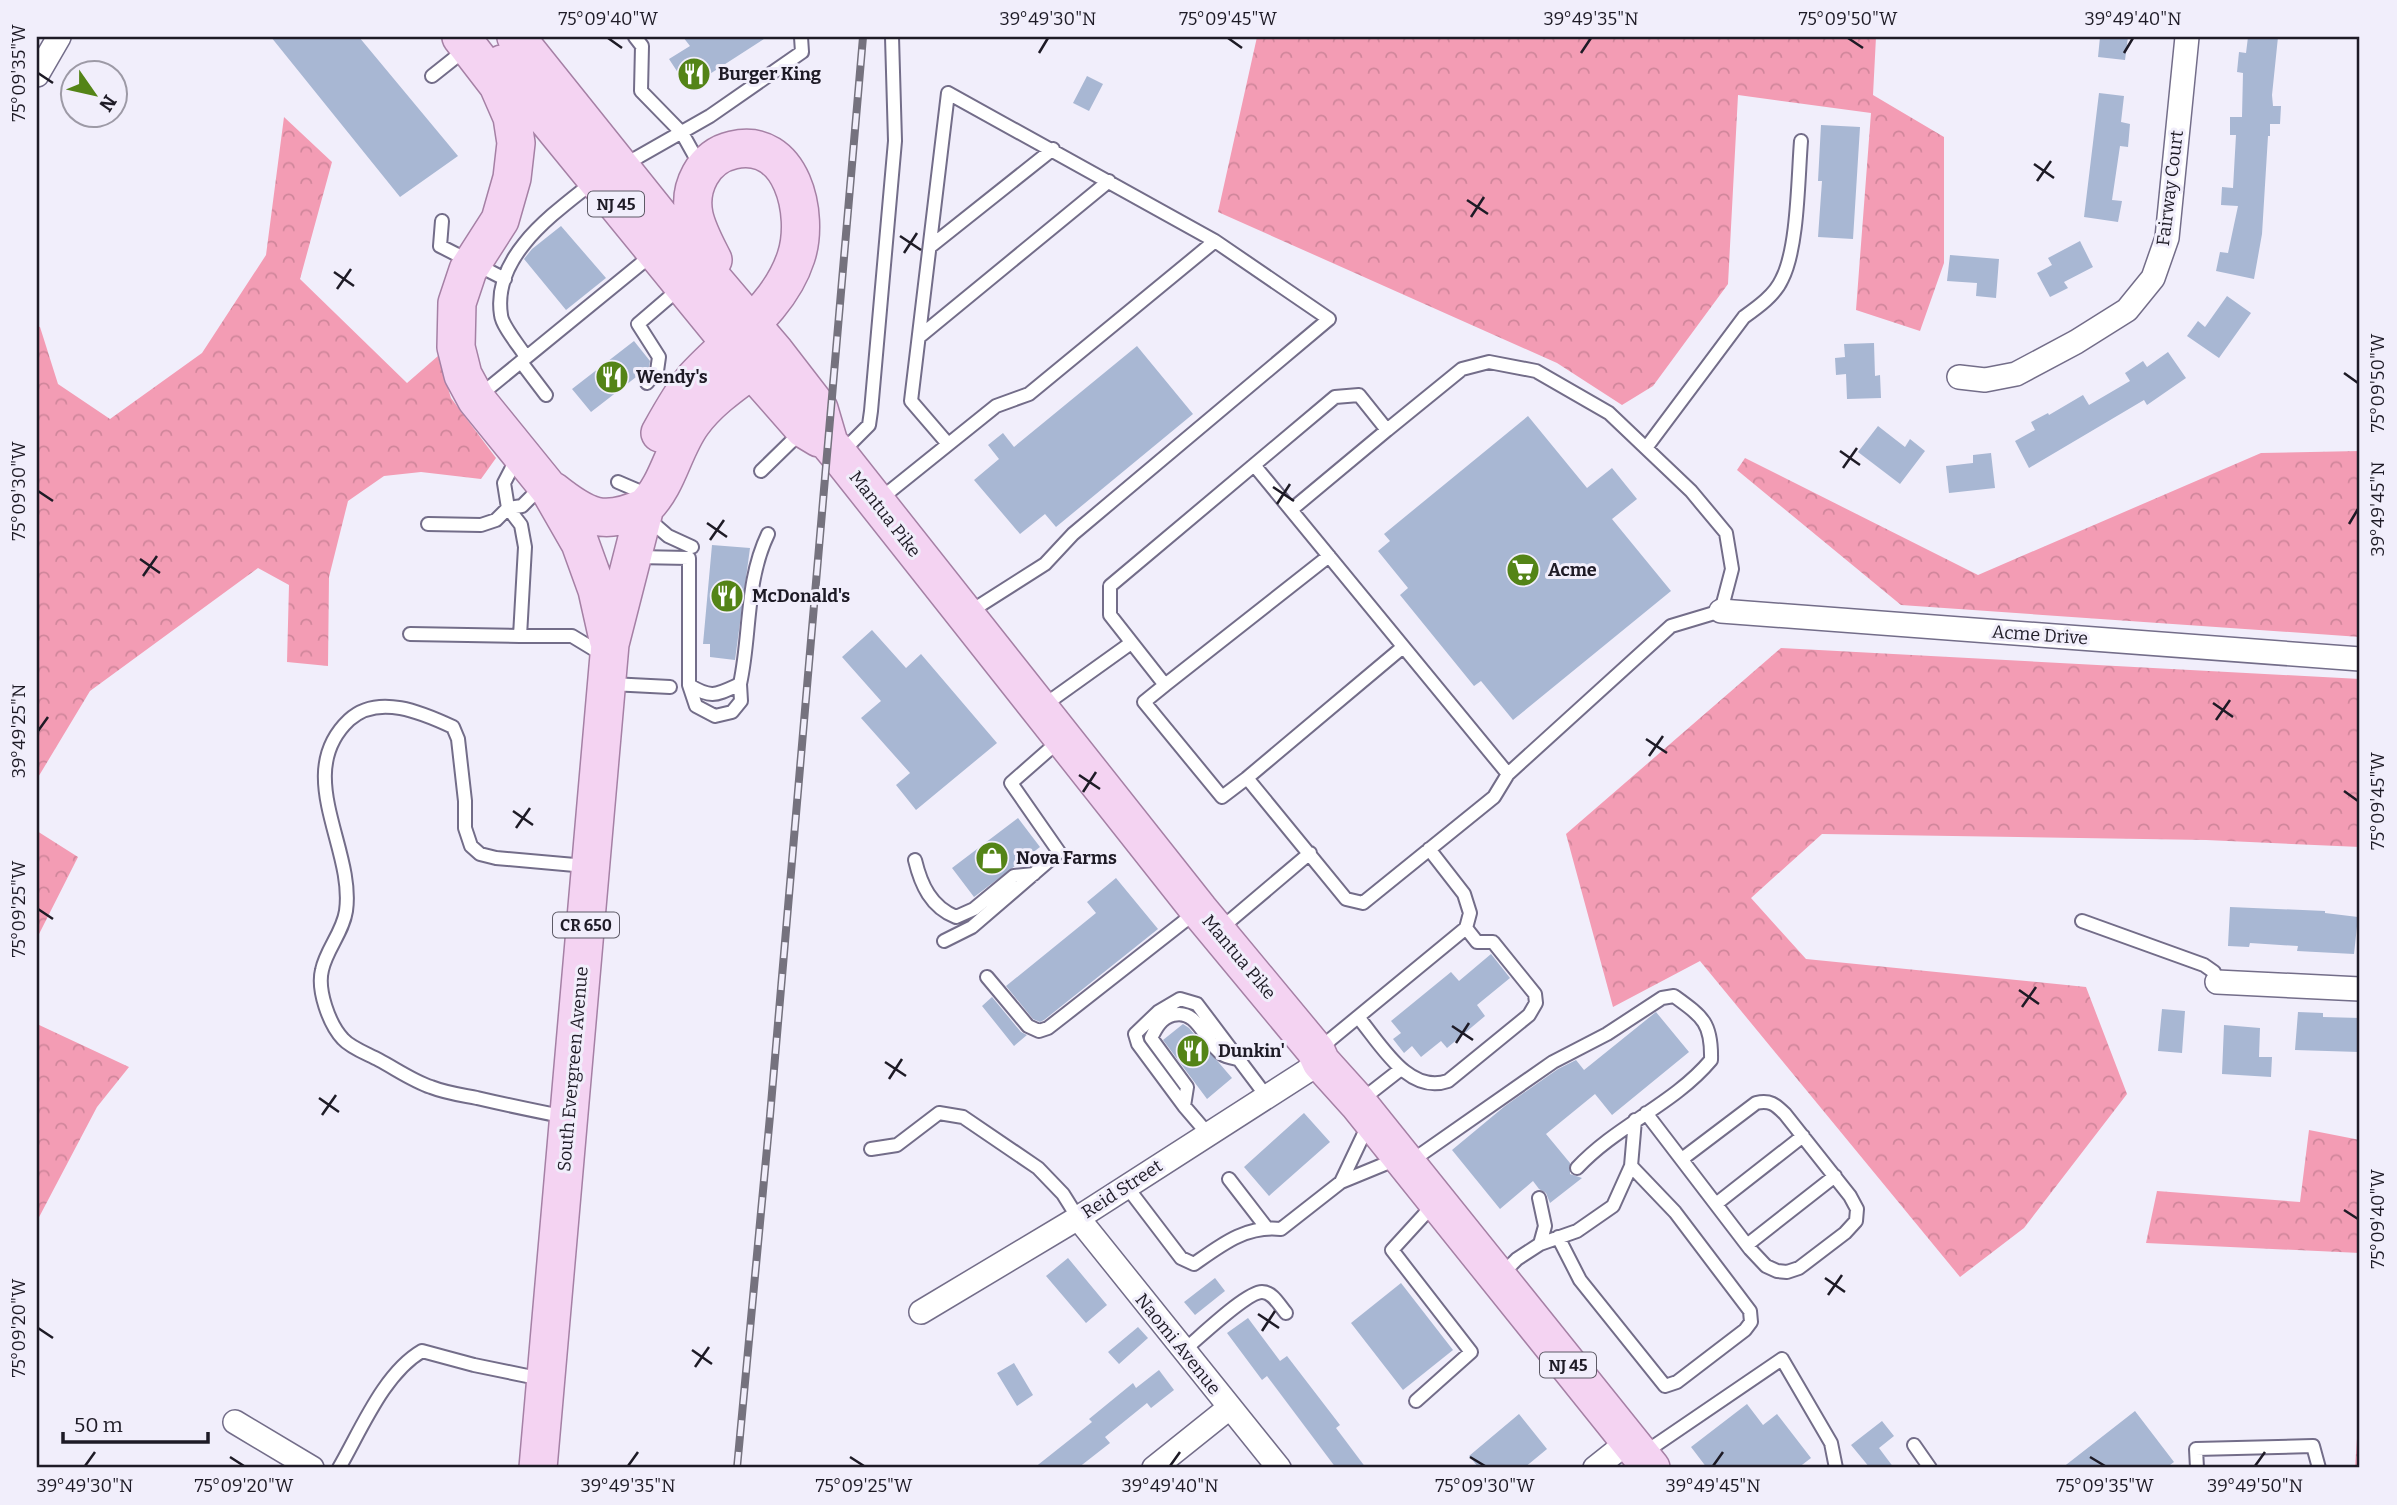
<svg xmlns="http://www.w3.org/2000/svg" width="2397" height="1505" font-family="Bitter,serif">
  <defs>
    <pattern id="forest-crowns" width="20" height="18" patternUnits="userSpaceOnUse" patternTransform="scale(1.75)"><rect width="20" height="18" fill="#f39cb4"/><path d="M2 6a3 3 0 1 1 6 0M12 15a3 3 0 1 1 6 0" fill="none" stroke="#d0869b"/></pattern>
  </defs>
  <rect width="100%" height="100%" fill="#f1eefb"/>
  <path fill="url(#forest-crowns)" d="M 1257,37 L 1876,37 L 1873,95 L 1944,137 L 1944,263 L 1920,331 L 1856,310 L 1871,113 L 1738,95 L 1728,284 L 1653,386 L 1622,405 L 1557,363 L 1218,212 Z
    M 284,117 L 332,162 L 300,279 L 407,383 L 438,356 L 451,398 L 496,458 L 481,479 L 421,472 L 384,476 L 348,501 L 329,577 L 328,666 L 287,662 L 289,585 L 258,568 L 90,691 L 37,779 L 37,326 L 40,327 L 58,384 L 110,419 L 202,353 L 266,255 Z
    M 2360,451 L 2360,637 L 1901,605 L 1737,470 L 1745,458 L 1978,575 L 2261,453 Z
    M 1781,648 L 2360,679 L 2360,847 L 2206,840 L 1822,834 L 1751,898 L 1806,959 L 2086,987 L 2127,1094 L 2024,1228 L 1960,1277 L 1700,961 L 1613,1007 L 1566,834 Z
    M 37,831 L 78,857 L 37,938 Z
    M 37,1024 L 129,1067 L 97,1107 L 37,1221 Z
    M 2309,1130 L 2360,1140 L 2360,1253 L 2146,1243 L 2157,1191 L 2300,1202 Z
    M 2360,1394 L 2360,1468 L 2355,1468 Z"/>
  <path fill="#a8b7d3" d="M 271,37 L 359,37 L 458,156 L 400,197 Z
    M 683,37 L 767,37 L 688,88 L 669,59 L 690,46 Z
    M 2100,37 L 2128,37 L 2125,60 L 2098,57 Z
    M 2248,37 L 2278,37 L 2272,95 L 2273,106 L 2281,106 L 2280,124 L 2270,124 L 2270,136 L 2268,136 L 2262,234 L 2254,279 L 2216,271 L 2220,252 L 2228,253 L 2238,206 L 2221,205 L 2222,187 L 2233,188 L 2236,135 L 2230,135 L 2230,117 L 2242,117 L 2243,73 L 2237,72 L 2239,52 L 2246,53 Z
    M 1087,76 L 1103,84 L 1089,111 L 1073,103 Z
    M 2099,93 L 2124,96 L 2121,122 L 2130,124 L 2128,147 L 2120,146 L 2112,200 L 2122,201 L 2118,222 L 2084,217 Z
    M 1821,125 L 1860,127 L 1853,239 L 1818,237 L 1822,181 L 1818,181 Z
    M 561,226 L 606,278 L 566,310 L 524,259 L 532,249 Z
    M 2080,241 L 2093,267 L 2064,282 L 2068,288 L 2050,297 L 2037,273 L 2052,265 L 2048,258 Z
    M 1950,255 L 1999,259 L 1996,298 L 1976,296 L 1977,283 L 1947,281 Z
    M 2227,296 L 2251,313 L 2219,358 L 2187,336 L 2198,321 L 2205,327 Z
    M 634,341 L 650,361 L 649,367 L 591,412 L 572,389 Z
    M 1874,343 L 1875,376 L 1880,375 L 1881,398 L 1847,399 L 1846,374 L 1836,375 L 1835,358 L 1845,357 L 1844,344 Z
    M 1137,346 L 1193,414 L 1056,527 L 1045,514 L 1020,534 L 974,480 L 999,459 L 988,445 L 1003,433 L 1014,447 Z
    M 2168,352 L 2186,378 L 2147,405 L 2144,400 L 2029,468 L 2015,441 L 2035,430 L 2031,422 L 2048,413 L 2049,415 L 2083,395 L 2089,405 L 2130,381 L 2125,373 L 2143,361 L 2147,367 Z
    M 1528,416 L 1587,488 L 1612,468 L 1637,499 L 1612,519 L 1671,591 L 1513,720 L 1481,681 L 1474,686 L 1400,595 L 1408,588 L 1378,551 L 1390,541 L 1384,534 Z
    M 1878,426 L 1905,447 L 1910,439 L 1925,451 L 1900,484 L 1858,452 Z
    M 1991,453 L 1995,488 L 1949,493 L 1946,466 L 1973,463 L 1973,455 Z
    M 712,545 L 750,548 L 735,660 L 710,657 L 710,644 L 703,644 Z
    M 872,630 L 906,668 L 921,654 L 997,743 L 916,810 L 896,785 L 910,773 L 861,718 L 881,701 L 842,657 Z
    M 1018,818 L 1040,847 L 974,897 L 952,868 Z
    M 1116,878 L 1158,929 L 1044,1020 L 1040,1022 L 1033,1019 L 1006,986 L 1096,913 L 1087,902 Z
    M 2230,907 L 2325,911 L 2325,913 L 2358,917 L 2354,954 L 2297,951 L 2298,946 L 2250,943 L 2249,947 L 2228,946 Z
    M 1491,954 L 1510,978 L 1477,1005 L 1485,1016 L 1447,1048 L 1441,1041 L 1421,1057 L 1412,1046 L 1404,1053 L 1393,1039 L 1401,1033 L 1391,1021 L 1451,972 L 1459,981 Z
    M 992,997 L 1021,1032 L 1027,1035 L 1014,1046 L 982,1006 Z
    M 2162,1009 L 2185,1011 L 2182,1053 L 2158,1051 Z
    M 1656,1012 L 1689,1052 L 1612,1115 L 1595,1094 L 1546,1134 L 1570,1163 L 1570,1174 L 1582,1178 L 1550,1203 L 1546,1193 L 1539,1189 L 1533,1181 L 1500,1209 L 1452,1150 L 1505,1106 L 1558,1069 L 1576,1060 L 1584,1070 Z
    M 2298,1012 L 2323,1013 L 2323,1017 L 2360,1018 L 2359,1052 L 2295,1050 Z
    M 1183,1024 L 1189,1028 L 1232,1078 L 1207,1099 L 1163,1040 Z
    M 2224,1025 L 2260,1028 L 2259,1057 L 2272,1057 L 2271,1077 L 2222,1074 Z
    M 1304,1113 L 1330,1142 L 1269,1196 L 1244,1167 Z
    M 1068,1258 L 1107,1305 L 1086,1323 L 1046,1276 Z
    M 1215,1278 L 1225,1291 L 1195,1315 L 1184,1302 Z
    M 1401,1283 L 1453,1350 L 1403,1390 L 1351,1323 Z
    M 1248,1318 L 1280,1361 L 1287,1356 L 1340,1425 L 1336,1428 L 1366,1468 L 1336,1468 L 1267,1376 L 1262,1380 L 1227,1333 Z
    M 1138,1327 L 1148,1338 L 1119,1364 L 1108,1352 Z
    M 1014,1363 L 1033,1395 L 1017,1406 L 997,1373 Z
    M 1159,1370 L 1174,1390 L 1151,1408 L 1147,1403 L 1105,1437 L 1110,1443 L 1078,1468 L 1034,1468 L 1092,1422 L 1089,1419 L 1133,1383 L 1136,1388 Z
    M 1747,1404 L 1763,1425 L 1777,1414 L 1811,1458 L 1798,1468 L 1707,1468 L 1691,1447 Z
    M 2135,1411 L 2174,1462 L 2166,1468 L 2062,1468 Z
    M 1519,1414 L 1547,1449 L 1524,1468 L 1479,1468 L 1469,1456 Z
    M 1882,1421 L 1894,1436 L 1879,1448 L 1894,1468 L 1870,1468 L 1851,1445 Z"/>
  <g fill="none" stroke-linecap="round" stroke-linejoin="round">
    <defs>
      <path id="service" d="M 635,37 L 642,46 L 641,91 L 682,133 L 701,167
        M 432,76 L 466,49
        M 624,165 L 710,116 L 802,52 L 801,37
        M 442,221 L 440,246 L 505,279
        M 931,246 L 1053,149
        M 919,337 L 1109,181
        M 526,357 C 520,347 502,326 501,315 C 492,256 553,214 593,182
        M 521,362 L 546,395
        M 1489,362 L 1536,371 L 1609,413 L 1691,491 L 1726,533 L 1732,569 L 1721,611 L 1671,626 L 1508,774 L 1494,797 L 1363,903 L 1346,899 L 1247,778 L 1222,797 L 1144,702 L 1165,685 L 1110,615 L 1110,586 L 1335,397 L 1359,395 L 1387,430 L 1462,369 Z
        M 647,383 L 657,371 L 659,357 L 638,324 L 680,288
        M 479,396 L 654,253
        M 948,444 L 911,401 L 948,93 L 1215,241
        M 1646,448 L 1744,317 C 1758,307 1775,295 1782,279 C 1798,248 1798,178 1801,141
        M 841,453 L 869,425 L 871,411 L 895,141 L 892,37
        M 1254,465 L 1508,774
        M 761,471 L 801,432
        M 618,482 L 639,491
        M 879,500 L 996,406 L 1029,394 L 1215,241 L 1329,319 L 1073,534 L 1045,564 L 968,613
        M 1291,510 L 1387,430
        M 646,517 L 668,536 L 692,547
        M 428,524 L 481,525 L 496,520 L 508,508 L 522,506 L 542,486
        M 636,557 L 689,558 L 689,685 C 712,699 716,695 740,684 C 751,634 745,582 768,534
        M 410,634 L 520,636 L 525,547 L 521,525 L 508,508 L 504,483 L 518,456
        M 520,636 L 572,636 L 605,656
        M 611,684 L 670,687
        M 689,685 L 696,706 L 715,716 L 732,712 L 741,701 L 740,684
        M 1165,685 L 1329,556
        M 1043,706 L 1131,643
        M 1247,778 L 1403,647
        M 915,860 C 921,885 931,907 956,917 L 974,909 L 1014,876 L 1034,874
        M 2082,921 L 2204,965 L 2214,972 L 2217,982
        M 1219,930 L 1310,853
        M 944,941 L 972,927 L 1059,852 L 1011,783 L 1060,740
        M 987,977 L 1028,1026 L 1039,1031 L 1048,1028 L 1066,1014 L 1196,912
        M 1358,1017 C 1380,1043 1408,1095 1448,1081 L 1529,1015 L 1536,1003 L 1535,994 L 1493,942 L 1477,942 L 1466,928
        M 1319,1049 L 1466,928 L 1470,913 L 1464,894 L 1429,849
        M 1360,1101 L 1401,1069
        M 1184,1106 L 1187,1087 L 1151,1038 C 1156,1028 1161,1018 1173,1015 C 1198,1008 1205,1043 1222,1054 C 1226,1057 1234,1058 1238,1059
        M 1646,1113 L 1750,1249 L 1766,1266 L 1777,1271 L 1787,1272 L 1799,1268 L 1845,1233 L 1856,1221 L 1857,1209 L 1850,1196 L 1785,1114 C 1775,1104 1770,1100 1756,1103 L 1682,1159
        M 566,1117 C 536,1111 507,1105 477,1098 C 462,1095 446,1093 431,1087 C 413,1081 396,1069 379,1060 C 368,1054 351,1048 343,1039 C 329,1024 317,990 322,970 C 326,950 343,932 346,911 C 355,848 292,774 349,720 C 378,693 423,713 453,727 L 458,739 L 465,801 L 465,828 L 471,846 L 480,854 L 496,858 L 586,866
        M 1208,1134 L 1184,1106 L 1138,1044 L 1135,1034 L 1158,1012 L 1180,999 L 1197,1004 L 1267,1097
        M 871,1149 L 897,1145 L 939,1113 L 963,1117 L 1038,1168 L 1063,1194 L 1078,1218
        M 1410,1162 L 1553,1062 L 1607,1034 L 1662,998 L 1674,996 C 1703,1017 1712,1023 1711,1060 C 1673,1105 1617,1125 1577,1168
        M 1229,1179 L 1266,1227
        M 1341,1182 L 1369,1123
        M 1127,1187 L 1181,1258 L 1194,1264 C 1221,1245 1246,1225 1281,1229 L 1341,1182 L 1397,1159
        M 1539,1198 L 1545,1226 L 1540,1244
        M 1716,1204 L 1803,1136
        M 1558,1237 L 1580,1280 L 1665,1386 L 1677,1382 L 1745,1330 L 1751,1322 L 1750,1311 L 1675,1212 L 1631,1166
        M 1747,1245 L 1835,1176
        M 1501,1275 L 1517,1259 L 1540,1244 L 1577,1231 L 1613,1206 L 1631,1166 L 1635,1120
        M 1183,1351 C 1198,1339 1246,1292 1262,1292 C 1273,1292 1279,1305 1286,1313
        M 1416,1401 L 1471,1352 L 1392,1250 L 1434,1204
        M 1914,1445 L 1930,1468
        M 1644,1453 L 1782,1359 L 1831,1443 L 1836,1468
        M 339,1468 C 361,1430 384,1373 422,1351 L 474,1365 L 542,1379
        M 2197,1468 L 2196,1449 L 2313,1446 L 2319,1468"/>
      <path id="minor" d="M 37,75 L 59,37
        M 1959,377 L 1985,380 L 2016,374 L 2076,342 L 2127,310 L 2153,278 L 2167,238 L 2187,37
        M 1721,611 L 2360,659
        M 2217,982 L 2360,989
        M 1078,1218 L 1279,1468
        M 921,1312 L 1078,1218 L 1321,1062
        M 235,1422 L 312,1468
        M 1154,1468 L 1229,1408
        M 1595,1468 L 1629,1441"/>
      <path id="primary" d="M 461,37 L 498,85 L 512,117 L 516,143 L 512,178 L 500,220 L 468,270 L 457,303 L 456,347 L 463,375 L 476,399 L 549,489 L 580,543 L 597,590 L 608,639
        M 516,37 L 661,218 L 775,352 L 819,409 L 829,443 L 839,455 L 1199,910 L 1316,1051 L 1321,1062 L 1358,1103 L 1651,1468
        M 502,64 L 753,371 L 804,429 L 819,438
        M 660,433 C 670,415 681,395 694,379 C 730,339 779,310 796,257 C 810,215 792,136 733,150 C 719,153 707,162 700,175 C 683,206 699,232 713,260
        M 553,491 C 587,518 603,526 645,507
        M 538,1468 L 610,644 L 645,507 C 668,485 673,449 692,423 C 713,394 747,375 775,352"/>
    </defs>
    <use href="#service" stroke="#736d89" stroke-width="16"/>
    <use href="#minor" stroke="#736d89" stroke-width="26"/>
    <use href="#primary" stroke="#a580a5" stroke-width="40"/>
    <use href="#service" stroke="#fff" stroke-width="12"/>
    <use href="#minor" stroke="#fff" stroke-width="23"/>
    <use href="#primary" stroke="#f4d3f2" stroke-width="37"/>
    <defs>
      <path id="rail" d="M 737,1468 L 770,1116 L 863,37"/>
    </defs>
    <use href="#rail" stroke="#75727e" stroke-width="8"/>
    <use href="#rail" stroke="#f1eefb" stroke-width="5" stroke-dasharray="16" stroke-linecap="butt"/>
  </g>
  <path fill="none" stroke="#1e1b26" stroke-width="2.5" d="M 608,38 L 622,48M 1228,38 L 1242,48M 1848,38 L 1863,48M 1039,53 L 1048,38M 1581,53 L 1591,38M 2124,53 L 2133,38M 38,73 L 53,83M 2034,164 L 2054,178M 2037,181 L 2051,161M 1467,200 L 1488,214M 1471,217 L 1484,197M 900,236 L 921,250M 904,253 L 917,233M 334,272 L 354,286M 337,289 L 351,269M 2344,373 L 2358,383M 1840,451 L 1860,465M 1843,468 L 1857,448M 1273,487 L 1294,501M 38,491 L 53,501M 1277,504 L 1290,484M 707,523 L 727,537M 2349,524 L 2358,509M 710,540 L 724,520M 140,559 L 160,573M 143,576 L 157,556M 2213,703 L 2233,717M 2216,720 L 2230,700M 38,731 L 48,717M 1646,739 L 1667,753M 1649,756 L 1663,736M 1079,775 L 1100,789M 2344,791 L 2358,801M 1083,792 L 1096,772M 513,811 L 533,825M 516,828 L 530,808M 38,909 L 53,919M 2019,990 L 2039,1004M 2022,1007 L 2036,987M 1452,1026 L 1473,1040M 1456,1043 L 1469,1023M 885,1062 L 906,1076M 889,1079 L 902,1059M 319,1098 L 339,1112M 322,1115 L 336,1095M 2344,1210 L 2358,1219M 1825,1278 L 1845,1292M 1828,1295 L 1842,1275M 1258,1314 L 1279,1328M 38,1328 L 53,1338M 1262,1331 L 1275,1311M 692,1350 L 712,1364M 695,1367 L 709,1347M 230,1457 L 244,1466M 850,1457 L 864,1466M 1470,1457 L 1485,1466M 2090,1457 L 2105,1466M 85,1466 L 95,1452M 628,1466 L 638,1452M 1170,1466 L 1180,1452M 1713,1466 L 1723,1452M 2255,1466 L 2265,1452"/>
  <defs>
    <symbol id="restaurant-disc" viewBox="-11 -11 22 22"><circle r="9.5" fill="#548417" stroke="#f1eefb"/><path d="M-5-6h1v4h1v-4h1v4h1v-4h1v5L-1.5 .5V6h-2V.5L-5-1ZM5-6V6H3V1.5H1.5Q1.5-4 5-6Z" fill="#fff"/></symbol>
    <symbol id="supermarket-disc" viewBox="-11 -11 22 22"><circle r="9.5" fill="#548417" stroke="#f1eefb"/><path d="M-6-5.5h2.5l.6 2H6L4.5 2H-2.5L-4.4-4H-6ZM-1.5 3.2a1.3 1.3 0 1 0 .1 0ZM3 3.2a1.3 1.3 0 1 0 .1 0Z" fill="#fff"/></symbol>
    <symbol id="shop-disc" viewBox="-11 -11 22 22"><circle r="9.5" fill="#548417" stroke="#f1eefb"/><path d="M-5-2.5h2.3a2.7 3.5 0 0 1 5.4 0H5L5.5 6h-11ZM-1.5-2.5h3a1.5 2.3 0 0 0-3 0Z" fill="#fff"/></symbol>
  </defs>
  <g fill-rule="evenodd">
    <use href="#restaurant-disc" x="675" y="55" width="38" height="38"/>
    <use href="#restaurant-disc" x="593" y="358" width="38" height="38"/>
    <use href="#supermarket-disc" x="1504" y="551" width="38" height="38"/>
    <use href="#restaurant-disc" x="708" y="577" width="38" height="38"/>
    <use href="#shop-disc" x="973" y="839" width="38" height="38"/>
    <use href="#restaurant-disc" x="1174" y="1032" width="38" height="38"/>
  </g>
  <g text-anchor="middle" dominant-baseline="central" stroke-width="6" stroke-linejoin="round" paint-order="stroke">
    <g fill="#f1eefb" stroke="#5d5a66" stroke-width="2">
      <rect x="588" y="191.5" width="56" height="25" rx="5"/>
      <rect x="553" y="912.5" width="66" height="25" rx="5"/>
      <rect x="1540" y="1352.5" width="56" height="25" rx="5"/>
    </g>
    <g font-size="16" font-weight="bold" fill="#1e1b26">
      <text x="616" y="204">NJ 45</text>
      <text x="586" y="925">CR 650</text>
      <text x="1568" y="1365">NJ 45</text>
    </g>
    <g font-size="18" font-weight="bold" fill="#1e1b26" stroke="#f1eefb" text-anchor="start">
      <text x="718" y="74">Burger King</text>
      <text x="636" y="377">Wendy's</text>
      <text x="1548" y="570">Acme</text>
      <text x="752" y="596">McDonald's</text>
      <text x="1016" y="858">Nova Farms</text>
      <text x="1218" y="1051">Dunkin'</text>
    </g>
    <g font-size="18" fill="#1e1b26" stroke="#f1eefb">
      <text transform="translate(2170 188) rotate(-83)">Fairway Court</text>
      <text transform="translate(885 514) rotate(52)">Mantua Pike</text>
      <text transform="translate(2040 635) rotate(4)">Acme Drive</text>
      <text transform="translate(1239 957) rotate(50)">Mantua Pike</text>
      <text transform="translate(573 1069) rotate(-85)">South Evergreen Avenue</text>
      <text transform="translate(1122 1189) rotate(-33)">Reid Street</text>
      <text transform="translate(1178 1344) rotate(51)">Naomi Avenue</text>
    </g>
  </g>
  <rect width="2397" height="1505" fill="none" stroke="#f1eefb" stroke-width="77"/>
  <g transform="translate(94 94) rotate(124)"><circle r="33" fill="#f1eefb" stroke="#9d9aa6" stroke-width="2"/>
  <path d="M0-5L12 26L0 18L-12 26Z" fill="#548417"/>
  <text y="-10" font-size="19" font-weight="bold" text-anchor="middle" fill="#1e1b26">N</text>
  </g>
  <path d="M63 1432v10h145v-10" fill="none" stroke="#1e1b26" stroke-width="3.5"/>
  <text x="74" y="1432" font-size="21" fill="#1e1b26" stroke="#f1eefb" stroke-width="5" paint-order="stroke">50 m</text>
  <rect x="38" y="38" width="2320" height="1428" fill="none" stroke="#1e1b26" stroke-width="2.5"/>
  <g font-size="18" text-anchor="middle" fill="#1e1b26">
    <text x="608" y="25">75°09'40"W</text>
    <text x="1048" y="25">39°49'30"N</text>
    <text x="1228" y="25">75°09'45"W</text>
    <text x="1591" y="25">39°49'35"N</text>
    <text x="1848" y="25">75°09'50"W</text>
    <text x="2133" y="25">39°49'40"N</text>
    <text transform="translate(19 73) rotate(-90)" y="6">75°09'35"W</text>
    <text transform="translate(2378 383) rotate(-90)" y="6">75°09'50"W</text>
    <text transform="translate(19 491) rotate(-90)" y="6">75°09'30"W</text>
    <text transform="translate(2378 509) rotate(-90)" y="6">39°49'45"N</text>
    <text transform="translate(19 731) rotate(-90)" y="6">39°49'25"N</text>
    <text transform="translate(2378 801) rotate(-90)" y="6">75°09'45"W</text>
    <text transform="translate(19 909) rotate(-90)" y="6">75°09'25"W</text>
    <text transform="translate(2378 1219) rotate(-90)" y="6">75°09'40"W</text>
    <text transform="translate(19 1328) rotate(-90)" y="6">75°09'20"W</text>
    <text x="85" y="1492">39°49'30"N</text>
    <text x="244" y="1492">75°09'20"W</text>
    <text x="628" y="1492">39°49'35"N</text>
    <text x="864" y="1492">75°09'25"W</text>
    <text x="1170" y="1492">39°49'40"N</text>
    <text x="1485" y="1492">75°09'30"W</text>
    <text x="1713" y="1492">39°49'45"N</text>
    <text x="2105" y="1492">75°09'35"W</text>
    <text x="2255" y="1492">39°49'50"N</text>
  </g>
</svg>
